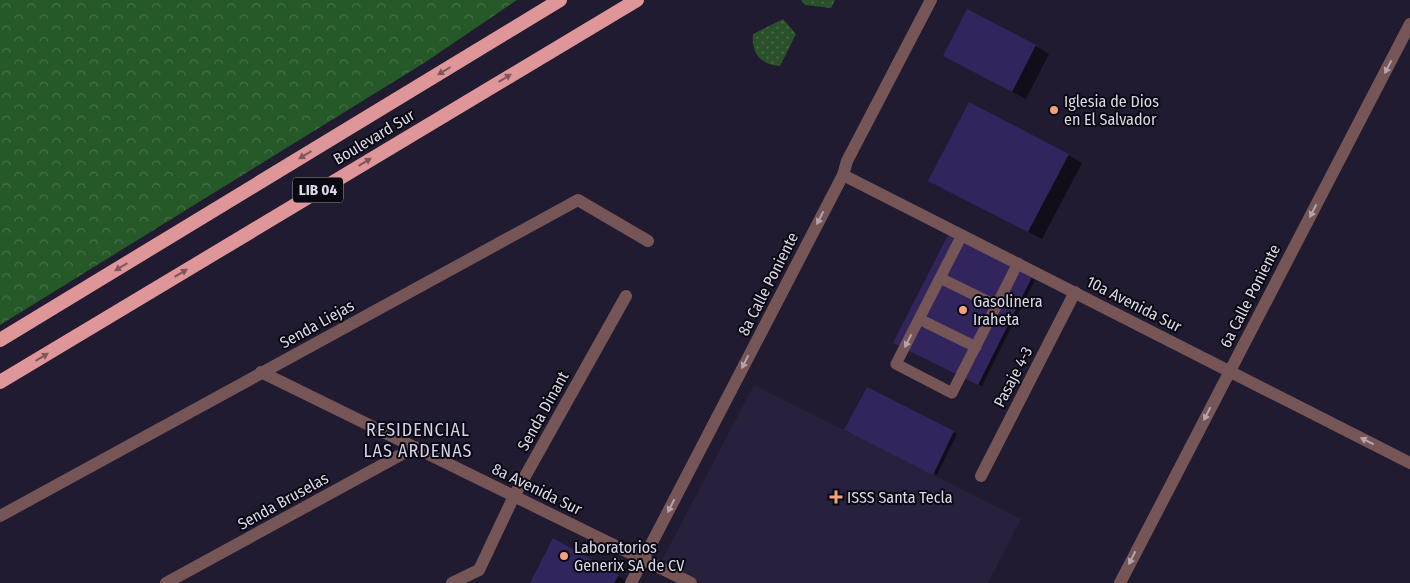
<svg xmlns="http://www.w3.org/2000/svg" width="1410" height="583" font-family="'Fira Sans Condensed',sans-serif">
  <defs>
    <pattern id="grass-dots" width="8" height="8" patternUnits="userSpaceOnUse" patternTransform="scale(1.25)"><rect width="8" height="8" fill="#2b512b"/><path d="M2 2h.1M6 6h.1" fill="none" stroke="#49694a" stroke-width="1.8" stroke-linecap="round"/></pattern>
    <pattern id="forest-crowns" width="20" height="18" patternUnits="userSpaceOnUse" patternTransform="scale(1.25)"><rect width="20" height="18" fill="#255928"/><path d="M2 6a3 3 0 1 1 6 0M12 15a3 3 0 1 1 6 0" fill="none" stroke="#447047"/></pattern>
  </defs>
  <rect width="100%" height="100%" fill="#201b31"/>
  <path fill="#28213d" d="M 754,385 L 1021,519 L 988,583 L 702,583 L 661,562 Z"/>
  <path fill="url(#grass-dots)" d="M 801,0 L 835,0 L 831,8 L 805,5 Z
    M 783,19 L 796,34 L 780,66 C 761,65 751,53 753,34 Z"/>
  <path fill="url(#forest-crowns)" d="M 0,0 L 517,0 L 424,63 L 0,325 Z"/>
  <path fill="#0007" d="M 1035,46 L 1049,54 L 1026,99 L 959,64 Z
    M 1068,155 L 1082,163 L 1042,239 L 944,188 Z
    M 949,236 L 1035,280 L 982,386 L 898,345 Z
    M 867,389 L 957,434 L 937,475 L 846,430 Z
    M 553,540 L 629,582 L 629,583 L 531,583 Z"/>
  <path fill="#32255d" d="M 967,9 L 1036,45 L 1012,92 L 943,56 Z
    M 969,102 L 1069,154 L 1028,232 L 928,181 Z
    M 948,235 L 1032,277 L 978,385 L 893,343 Z
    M 867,387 L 954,431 L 933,475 L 844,430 Z
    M 553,538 L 619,575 L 614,583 L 530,583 Z"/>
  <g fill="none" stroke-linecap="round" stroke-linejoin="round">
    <path stroke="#765556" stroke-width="11" d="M 962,235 L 896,364 L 952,393 L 1018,263
      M 940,278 L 997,306
      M 919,319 L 976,347"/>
    <path stroke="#765556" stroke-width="12" d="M 843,175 L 847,161 L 931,0
      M 981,476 L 1075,292"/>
    <path stroke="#765556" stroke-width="12" d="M 261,372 L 691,583
      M 0,516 L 578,200 L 648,241
      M 166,583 L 415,447
      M 452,583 L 479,570 L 514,496 L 626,296
      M 631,583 L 843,175 L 1410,463
      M 1120,583 L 1410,24"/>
    <path stroke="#de9698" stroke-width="14" d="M 0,340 L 560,0
      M 0,382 L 637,0"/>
  </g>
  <defs><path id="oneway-solid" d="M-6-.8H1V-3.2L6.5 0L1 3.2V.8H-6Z" transform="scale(1.25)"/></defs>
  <g fill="#b3a4ad">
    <use href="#oneway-solid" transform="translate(1388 67) rotate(117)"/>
    <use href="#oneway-solid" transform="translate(1313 211) rotate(117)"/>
    <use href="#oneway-solid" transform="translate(820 218) rotate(117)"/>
    <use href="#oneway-solid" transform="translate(908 341) rotate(117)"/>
    <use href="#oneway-solid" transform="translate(745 362) rotate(117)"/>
    <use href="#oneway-solid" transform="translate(1207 414) rotate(117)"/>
    <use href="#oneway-solid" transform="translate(1367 441) rotate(-153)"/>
    <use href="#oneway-solid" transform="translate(671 506) rotate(117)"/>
    <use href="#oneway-solid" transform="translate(1132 558) rotate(117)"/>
  </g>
  <g fill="#7f565b">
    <use href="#oneway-solid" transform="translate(444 71) rotate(149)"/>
    <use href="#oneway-solid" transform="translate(505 78) rotate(-31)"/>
    <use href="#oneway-solid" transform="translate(305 155) rotate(149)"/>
    <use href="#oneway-solid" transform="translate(365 162) rotate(-31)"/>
    <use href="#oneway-solid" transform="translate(121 267) rotate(149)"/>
    <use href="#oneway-solid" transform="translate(181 273) rotate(-31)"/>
    <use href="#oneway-solid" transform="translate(42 357) rotate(-31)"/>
  </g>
  <g fill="#f1a17c" stroke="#0a0811" stroke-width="2">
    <circle cx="1054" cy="110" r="5"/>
    <circle cx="963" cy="310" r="5"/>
    <path d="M833.5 489.5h5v5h5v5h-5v5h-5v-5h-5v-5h5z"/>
    <circle cx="564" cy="556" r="5"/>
  </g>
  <g text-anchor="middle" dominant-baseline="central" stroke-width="4" stroke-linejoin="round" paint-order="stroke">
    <rect fill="#0a0811" stroke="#9c9aa7" stroke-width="1" x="293" y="177.5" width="50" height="25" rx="4"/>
    <g font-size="15" font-weight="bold" fill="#dbd8e7">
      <text x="318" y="190">LIB 04</text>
    </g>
    <g font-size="16" fill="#dbd8e7" stroke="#0a0811" text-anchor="start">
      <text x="1064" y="101">Iglesia de Dios<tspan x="1064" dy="18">en El Salvador</tspan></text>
      <text x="973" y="301">Gasolinera<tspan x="973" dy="18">Iraheta</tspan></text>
      <text x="847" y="497">ISSS Santa Tecla</text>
      <text x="574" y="547">Laboratorios<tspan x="574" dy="18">Generix SA de CV</tspan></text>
    </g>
    <g font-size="16" fill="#dbd8e7" stroke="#0a0811">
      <text transform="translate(374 137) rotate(-31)">Boulevard Sur</text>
      <text transform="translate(768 284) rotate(-63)">8a Calle Poniente</text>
      <text transform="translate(1250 296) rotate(-63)">6a Calle Poniente</text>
      <text transform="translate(1134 304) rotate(27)">10a Avenida Sur</text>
      <text transform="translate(317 324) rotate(-29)">Senda Liejas</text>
      <text transform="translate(1013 377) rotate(-63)">Pasaje 4-3</text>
      <text transform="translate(543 411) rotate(-61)">Senda Dinant</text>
      <text transform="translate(537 489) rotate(26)">8a Avenida Sur</text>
      <text transform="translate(283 501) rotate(-29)">Senda Bruselas</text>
    </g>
    <g font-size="18" letter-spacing="1" fill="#d6d1ee" stroke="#0a0811">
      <text x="418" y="430">RESIDENCIAL<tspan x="418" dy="21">LAS ARDENAS</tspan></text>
    </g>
  </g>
</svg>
